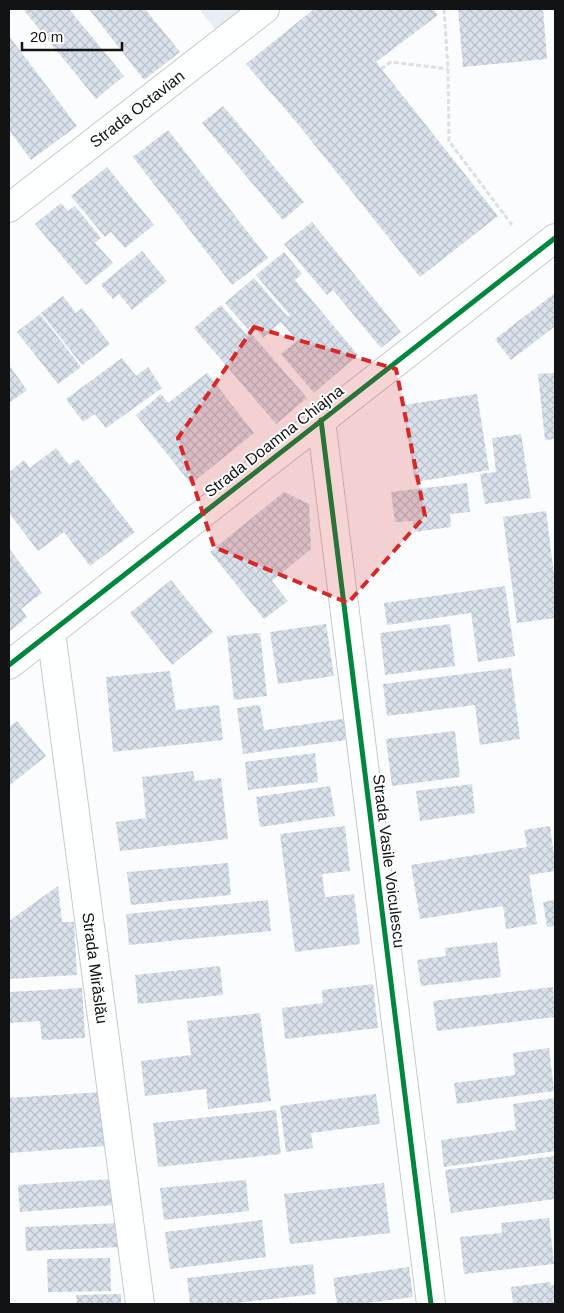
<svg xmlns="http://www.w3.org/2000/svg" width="564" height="1313" font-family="Arial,sans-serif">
  <defs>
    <pattern id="building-cross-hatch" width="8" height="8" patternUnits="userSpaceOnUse" patternTransform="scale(1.25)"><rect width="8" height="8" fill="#d9e1eb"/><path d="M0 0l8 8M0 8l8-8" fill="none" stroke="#b9c0c9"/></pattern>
  </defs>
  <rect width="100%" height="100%" fill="#fafcfe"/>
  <path fill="#e7edf4" d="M 199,9 L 242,9 L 215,29 Z"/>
  <path fill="url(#building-cross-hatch)" d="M 23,9 L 69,9 L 124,76 L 96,99 Z
    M 89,9 L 145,9 L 180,52 L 144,80 Z
    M 314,9 L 433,9 L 438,15 L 376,62 L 498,216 L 420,277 L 298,124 L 246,64 Z
    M 458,9 L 543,9 L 547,59 L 463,67 Z
    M 9,36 L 77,126 L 31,160 L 9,130 Z
    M 223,106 L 304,202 L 283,220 L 202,123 Z
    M 168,130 L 268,258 L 232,285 L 133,157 Z
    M 107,167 L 154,225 L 125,248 L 111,232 L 105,237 L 71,196 Z
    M 61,203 L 68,211 L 75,206 L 101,238 L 95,243 L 113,263 L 86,285 L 35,224 Z
    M 312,222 L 401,332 L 381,348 L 333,290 L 327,295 L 284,244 Z
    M 142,251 L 167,281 L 132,310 L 119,294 L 113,299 L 101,285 Z
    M 284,252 L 302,274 L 295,280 L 358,355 L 314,393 L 281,354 L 297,341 L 281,322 L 263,338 L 253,325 L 248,329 L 225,303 L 254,278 L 288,317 L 290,315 L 256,275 Z
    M 555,293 L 555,329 L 554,327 L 511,360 L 495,339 Z
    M 63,296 L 76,313 L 82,308 L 110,344 L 82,365 L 41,313 Z
    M 221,305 L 246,334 L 250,332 L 307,398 L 276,424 L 194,328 Z
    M 40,314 L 81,367 L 58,384 L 17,332 Z
    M 122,358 L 136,376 L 148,367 L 162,388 L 106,428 L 95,414 L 83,422 L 66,399 Z
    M 9,365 L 27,390 L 9,403 Z
    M 207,373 L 254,433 L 191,484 L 136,415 L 161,394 L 168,403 Z
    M 555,373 L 555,439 L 545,440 L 538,374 Z
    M 477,394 L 489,470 L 415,482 L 403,405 Z
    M 521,434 L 531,498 L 485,504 L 480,474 L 496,472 L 492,438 Z
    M 56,448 L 69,465 L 78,459 L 135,532 L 90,566 L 64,532 L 38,551 L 9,513 L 9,472 L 24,460 L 30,468 Z
    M 467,483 L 470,512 L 450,514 L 451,527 L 414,532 L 413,521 L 395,522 L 391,492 Z
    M 284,492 L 309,504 L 311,549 L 272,581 L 288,601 L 264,619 L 210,552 Z
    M 546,511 L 555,583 L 555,618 L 517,623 L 503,517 Z
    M 9,548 L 42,593 L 21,609 L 27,617 L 9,632 L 9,593 L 14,599 L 9,592 Z
    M 171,580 L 213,632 L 172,665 L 130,613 Z
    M 505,586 L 515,656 L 478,662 L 471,613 L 387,625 L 384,603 Z
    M 326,624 L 334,676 L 278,684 L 270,632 Z
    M 450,624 L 455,666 L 385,675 L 380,633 Z
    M 260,633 L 267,696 L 234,700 L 227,636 Z
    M 511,668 L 520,739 L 480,745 L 475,705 L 387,716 L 383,684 Z
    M 170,671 L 176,710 L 219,705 L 223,740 L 113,752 L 106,677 Z
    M 260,705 L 264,730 L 343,719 L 346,740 L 243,754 L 237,708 Z
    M 17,721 L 46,756 L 9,786 L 9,727 Z
    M 455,731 L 460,777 L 392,786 L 386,739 Z
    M 315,753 L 318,782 L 248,790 L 245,762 Z
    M 193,771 L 195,781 L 221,778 L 228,839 L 120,851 L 116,822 L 146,818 L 142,777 Z
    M 472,784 L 475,813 L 420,821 L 416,791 Z
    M 330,786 L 335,816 L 260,827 L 256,797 Z
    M 345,826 L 350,871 L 322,874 L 325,897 L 354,894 L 360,944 L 295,952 L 280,834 Z
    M 550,826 L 555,863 L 555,871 L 529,875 L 537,924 L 506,929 L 503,906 L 420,919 L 411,865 L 527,847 L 524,830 Z
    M 228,863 L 231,895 L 131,905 L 127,872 Z
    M 58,886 L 62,922 L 74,922 L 77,975 L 9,979 L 9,921 Z
    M 268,900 L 271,931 L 129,945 L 126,914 Z
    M 555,900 L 555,926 L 547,927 L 543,902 Z
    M 497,942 L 501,977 L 421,986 L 417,960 L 446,956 L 445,948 Z
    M 220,966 L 223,995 L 138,1004 L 135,975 Z
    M 373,984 L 378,1028 L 285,1039 L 282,1008 L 323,1003 L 322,990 Z
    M 553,987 L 555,1017 L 437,1031 L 433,1001 Z
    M 82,988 L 85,1038 L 42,1040 L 40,1021 L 9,1023 L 9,992 Z
    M 260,1013 L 271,1101 L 208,1109 L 206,1089 L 145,1096 L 141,1061 L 191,1055 L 187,1021 Z
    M 549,1048 L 554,1091 L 457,1104 L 454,1083 L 515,1075 L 513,1053 Z
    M 102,1092 L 106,1146 L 9,1153 L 9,1098 Z
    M 376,1094 L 380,1124 L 311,1133 L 313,1148 L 286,1152 L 280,1106 Z
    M 555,1098 L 555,1151 L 444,1167 L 441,1140 L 516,1130 L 513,1104 Z
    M 276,1110 L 281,1154 L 158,1167 L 153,1123 Z
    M 555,1156 L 555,1199 L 451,1213 L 445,1170 Z
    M 113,1179 L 115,1205 L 20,1212 L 18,1185 Z
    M 246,1180 L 249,1211 L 164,1220 L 160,1188 Z
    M 384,1183 L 390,1233 L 290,1244 L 284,1194 Z
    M 549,1218 L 554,1264 L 464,1274 L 460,1237 L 502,1233 L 501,1223 Z
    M 262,1220 L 266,1257 L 170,1269 L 165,1232 Z
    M 121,1223 L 122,1247 L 26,1251 L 25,1227 Z
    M 110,1258 L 111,1291 L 48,1292 L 47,1259 Z
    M 313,1264 L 316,1294 L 227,1304 L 190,1304 L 187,1278 Z
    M 409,1267 L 413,1297 L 360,1304 L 337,1304 L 333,1278 Z
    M 550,1282 L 551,1285 L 555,1285 L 555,1304 L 513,1304 L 511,1287 Z
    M 121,1294 L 121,1304 L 77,1304 L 76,1295 Z"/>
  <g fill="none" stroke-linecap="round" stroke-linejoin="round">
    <defs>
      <g id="minor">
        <path id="s1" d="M 9,208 L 265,9"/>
        <path d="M 321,420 L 431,1304"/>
        <path id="s2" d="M 51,632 L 140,1304"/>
        <path d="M 9,665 L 555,238"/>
      </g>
    </defs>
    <use href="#minor" stroke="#c8c9cb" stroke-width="30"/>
    <path stroke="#dfdfdf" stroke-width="3" stroke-dasharray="5 2.5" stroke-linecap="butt" d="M 444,9 L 448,69 L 449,141 L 512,225
      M 381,69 L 391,62 L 448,69"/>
    <use href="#minor" stroke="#feffff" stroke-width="28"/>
    <defs>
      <path id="cycleway" d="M 321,420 L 431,1304
        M 9,665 L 555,238"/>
    </defs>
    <use href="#cycleway" stroke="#fff" stroke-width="8"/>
    <use href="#cycleway" stroke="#00873e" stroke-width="5"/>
  </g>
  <path fill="#d62828" fill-opacity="0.2" stroke="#d62828" stroke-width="4" stroke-dasharray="10 6" stroke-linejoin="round" d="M 254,327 L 396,369 L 425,516 L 348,603 L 214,547 L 178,438 Z"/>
  <g text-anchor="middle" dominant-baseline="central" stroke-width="4" stroke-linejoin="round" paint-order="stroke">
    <g font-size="16" fill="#111314" stroke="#fff">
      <text stroke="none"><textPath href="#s1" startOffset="162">Strada Octavian</textPath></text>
      <text transform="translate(274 441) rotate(-38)">Strada Doamna Chiajna</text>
      <text transform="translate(389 861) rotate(83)">Strada Vasile Voiculescu</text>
      <text stroke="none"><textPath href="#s2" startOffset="339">Strada Mirăslău</textPath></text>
    </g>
  </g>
  <rect width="564" height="1313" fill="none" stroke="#111314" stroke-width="20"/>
  <path d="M22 42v8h100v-8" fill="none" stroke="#111314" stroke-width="2.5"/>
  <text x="30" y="42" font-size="15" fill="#111314" stroke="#ffffff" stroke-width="4" paint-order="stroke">20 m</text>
</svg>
